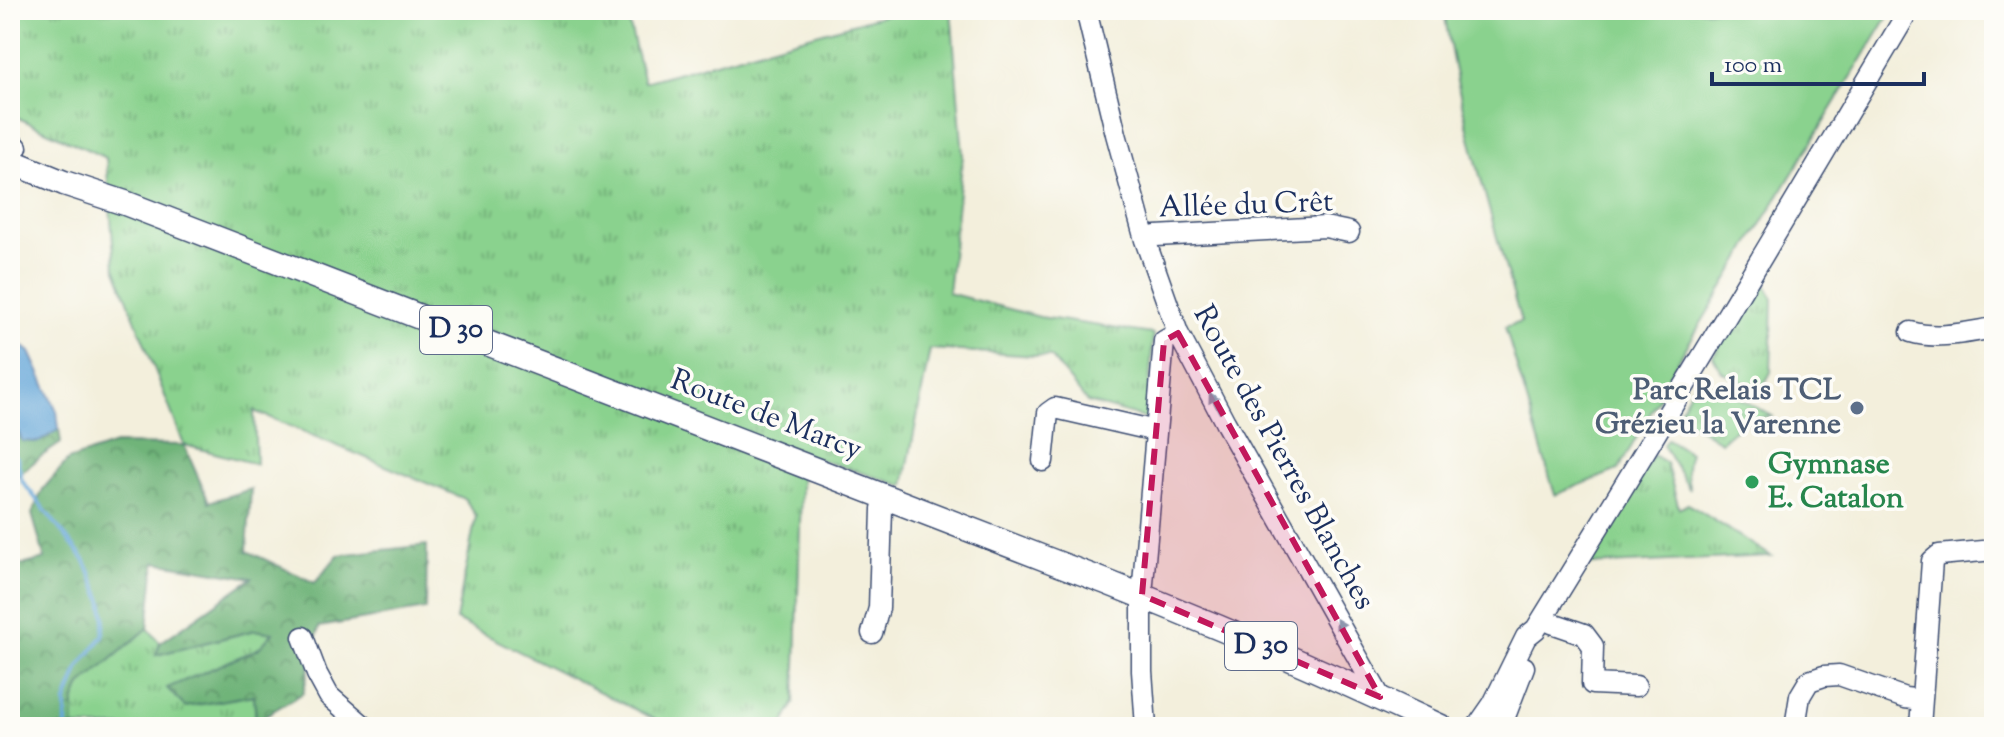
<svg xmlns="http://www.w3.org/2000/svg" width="2004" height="737" font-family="'Sorts Mill Goudy',serif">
  <defs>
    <pattern id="grass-tufts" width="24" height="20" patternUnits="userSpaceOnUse" patternTransform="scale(2)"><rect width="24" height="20" fill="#8ad28e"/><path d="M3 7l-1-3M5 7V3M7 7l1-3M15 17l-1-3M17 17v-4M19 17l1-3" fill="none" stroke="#70ab77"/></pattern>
    <pattern id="forest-crowns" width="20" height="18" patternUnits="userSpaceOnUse" patternTransform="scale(2)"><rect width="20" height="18" fill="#6fb479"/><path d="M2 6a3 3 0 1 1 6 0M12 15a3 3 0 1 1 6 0" fill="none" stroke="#5a9366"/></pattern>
  </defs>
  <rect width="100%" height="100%" fill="#fdfcf7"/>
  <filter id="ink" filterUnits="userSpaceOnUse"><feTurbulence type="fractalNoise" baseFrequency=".0125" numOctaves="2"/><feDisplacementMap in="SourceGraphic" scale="16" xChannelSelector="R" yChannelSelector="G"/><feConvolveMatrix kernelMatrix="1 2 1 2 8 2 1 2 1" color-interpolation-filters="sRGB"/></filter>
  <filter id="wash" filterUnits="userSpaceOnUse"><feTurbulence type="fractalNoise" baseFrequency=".006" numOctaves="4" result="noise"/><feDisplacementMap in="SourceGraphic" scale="32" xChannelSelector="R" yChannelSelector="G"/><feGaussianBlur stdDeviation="1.8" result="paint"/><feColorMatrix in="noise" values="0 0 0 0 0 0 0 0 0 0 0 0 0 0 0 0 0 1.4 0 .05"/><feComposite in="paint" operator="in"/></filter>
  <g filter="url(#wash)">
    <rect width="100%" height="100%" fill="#f3efdc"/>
    <path fill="url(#grass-tufts)" stroke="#528076" stroke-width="2" d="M 10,10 L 626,10 L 644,82 L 902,10 L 951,10 L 963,155 L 948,293 L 1040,317 L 1153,334 L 1147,419 L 1087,402 L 1051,357 L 930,349 L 904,486 L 802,454 L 795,702 L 782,727 L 665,727 L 664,724 L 456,620 L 476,516 L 465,499 L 254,411 L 256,464 L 184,445 L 115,267 L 106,158 L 10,114 Z
      M 1766,285 L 1773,297 L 1771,372 L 1764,385 L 1753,387 L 1722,372 L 1713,356 L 1755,287 Z
      M 1695,382 L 1716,385 L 1772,416 C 1750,418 1737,426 1721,442 L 1677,415 Z
      M 1667,439 L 1690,453 C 1685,466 1687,477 1690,490 L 1663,445 Z
      M 1653,455 L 1666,463 L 1679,508 L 1688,504 L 1771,556 L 1588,565 Z
      M 148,628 L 160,643 L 156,655 L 256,630 L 274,633 L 258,649 L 168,688 L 185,707 L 254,695 L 256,721 L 253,727 L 74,727 L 74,702 L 81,685 Z"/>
    <path fill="url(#forest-crowns)" stroke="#45726c" stroke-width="2" d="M 10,412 L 22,441 L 39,442 L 59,429 L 61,443 L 39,458 L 10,482 Z
      M 115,444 L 184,445 L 209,502 L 251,489 L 247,551 L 315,583 L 338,555 L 427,545 L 426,609 L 319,627 L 303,693 L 256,721 L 254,695 L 185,707 L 167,688 L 258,649 L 273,633 L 255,630 L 156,655 L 160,643 L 252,578 L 155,562 L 148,628 L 81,685 L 74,702 L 74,727 L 10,727 L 10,568 L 45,559 L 32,514 L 43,489 L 68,460 Z"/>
    <path fill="#8ad28e" stroke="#528076" stroke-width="2" d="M 1444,10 L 1892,10 L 1667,379 L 1658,400 L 1618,470 L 1555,495 L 1505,327 L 1521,322 C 1492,219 1460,116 1444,10 Z"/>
    <path fill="#66a7d9" stroke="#406b9c" stroke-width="2" d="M 10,336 L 30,352 L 57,411 L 59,429 L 39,442 L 22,441 L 10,412 Z"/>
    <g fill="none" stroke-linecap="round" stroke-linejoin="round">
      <path stroke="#66a7d9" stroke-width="4" d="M 10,452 L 17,458 L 22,481 L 85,561 L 102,600 L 105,618 L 103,636 L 79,667 L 66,702 L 66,727"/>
    </g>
  </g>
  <g filter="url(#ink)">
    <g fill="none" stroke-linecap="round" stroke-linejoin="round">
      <defs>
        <path id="minor" d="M 1086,10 L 1116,134 L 1145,240 L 1178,333 L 1225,422 L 1380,697
          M 10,146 L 17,147
          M 1145,240 L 1156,236 L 1325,227 L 1349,232
          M 1911,332 C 1937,340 1968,332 1994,328
          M 1043,461 L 1048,413 L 1055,408 L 1156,431
          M 1552,623 L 1584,634 L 1593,646 L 1592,684 L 1636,686
          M 872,633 L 879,608 L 882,509 L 885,497
          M 303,637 L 317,674 L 329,696 L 365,727
          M 1146,727 L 1142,671 L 1142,595 L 1164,341 L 1178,333
          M 1477,727 L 1493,704 L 1526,637 L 1536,629 C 1663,424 1786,217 1909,10
          M 1501,727 L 1524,667
          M 1795,727 L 1800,696 L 1809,681 L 1824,676 L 1839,675 L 1905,698 L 1921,700
          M 1920,727 L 1932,561 L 1939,555 L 1994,550"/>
        <path id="major" d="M 10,161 L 64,183 L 125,203 L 1046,559 C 1180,609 1312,666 1441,727"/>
      </defs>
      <use href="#minor" stroke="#3b4c71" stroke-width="23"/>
      <use href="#major" stroke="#3b4c71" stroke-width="27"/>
      <use href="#minor" stroke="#fff" stroke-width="20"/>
      <use href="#major" stroke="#fff" stroke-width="24"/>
    </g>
    <defs><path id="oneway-solid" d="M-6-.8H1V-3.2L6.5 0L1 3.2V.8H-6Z" transform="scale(2)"/></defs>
    <g fill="#8d97ae">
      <use href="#oneway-solid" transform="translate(1215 403) rotate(-118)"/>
      <use href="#oneway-solid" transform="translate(1342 629) rotate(-119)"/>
    </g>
  </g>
  <path fill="#c2185b" fill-opacity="0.2" stroke="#c2185b" stroke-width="6" stroke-dasharray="16 10" stroke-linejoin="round" d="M 1178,333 L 1380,697 L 1142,595 L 1164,341 Z"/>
  <circle fill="#5c6f8a" stroke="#fdfcf7" stroke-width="3" cx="1857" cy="408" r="8"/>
  <circle fill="#2e9e5b" stroke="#fdfcf7" stroke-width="3" cx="1752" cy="482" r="8"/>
  <g text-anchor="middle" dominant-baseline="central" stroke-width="7" stroke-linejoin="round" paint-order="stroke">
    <g fill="#fdfcf7" stroke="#5f6c8c" stroke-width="2">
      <rect x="420" y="306" width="72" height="48" rx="6"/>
      <rect x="1225" y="622" width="72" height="48" rx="6"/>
    </g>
    <g font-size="28" font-weight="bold" fill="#1b2f5e">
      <text x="456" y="330">D 30</text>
      <text x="1261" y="646">D 30</text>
    </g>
    <g font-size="30" fill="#1b2f5e" stroke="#fdfcf7">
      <text transform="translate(1246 206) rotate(-2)">Allée du Crêt</text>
      <text transform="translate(766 416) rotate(21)">Route de Marcy</text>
      <text transform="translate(1283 458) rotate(61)">Route des Pierres Blanches</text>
    </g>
    <g font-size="30" font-weight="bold" fill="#4e5e75" stroke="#fdfcf7" text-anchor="end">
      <text x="1841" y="391">Parc Relais TCL<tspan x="1841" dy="34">Grézieu la Varenne</tspan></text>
    </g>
    <g font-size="30" font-weight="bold" fill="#27864d" stroke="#fdfcf7" text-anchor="start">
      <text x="1768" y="465">Gymnase<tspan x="1768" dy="34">E. Catalon</tspan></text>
    </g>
  </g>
  <rect width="2004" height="737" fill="none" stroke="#fdfcf7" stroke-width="40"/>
  <path d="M1712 72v12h212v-12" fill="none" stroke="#1b2f5e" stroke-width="4"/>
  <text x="1724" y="72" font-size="24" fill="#1b2f5e" stroke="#fdfcf7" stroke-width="6" paint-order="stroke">100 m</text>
</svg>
